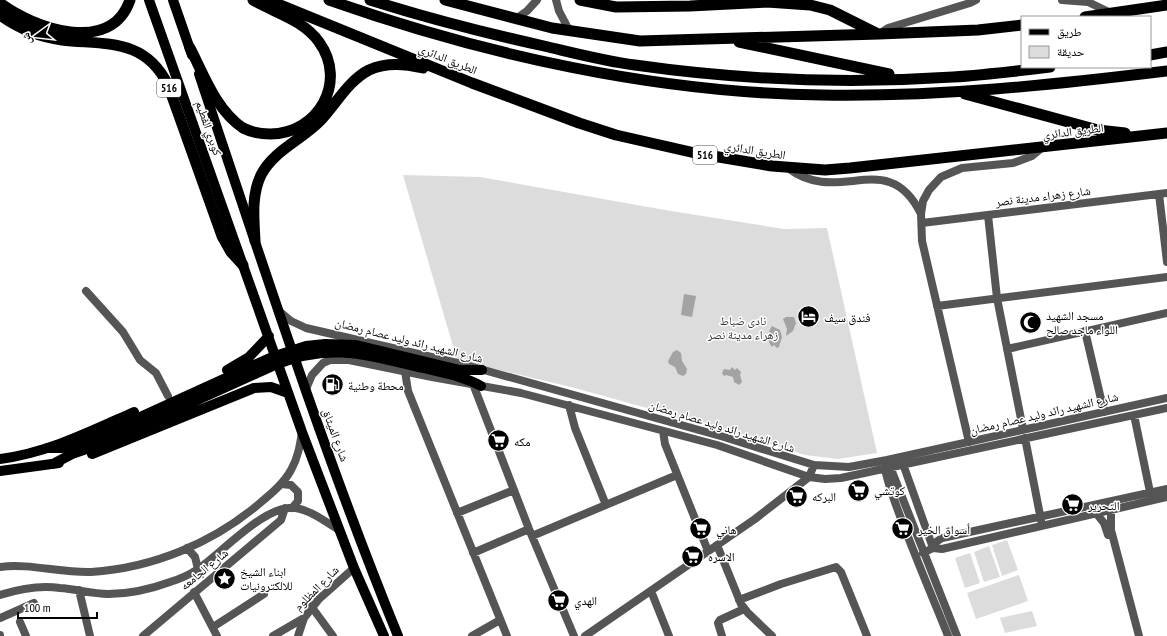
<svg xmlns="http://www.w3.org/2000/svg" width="1167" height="636" font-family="'PT Sans Narrow','Noto Naskh Arabic',sans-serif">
  <rect width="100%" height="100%" fill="#fff"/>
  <path fill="#dcdcdc" d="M 403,175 L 480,177 L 665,210 L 784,229 L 827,228 L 877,453 L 838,459 L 805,455 L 722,429 L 575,388 L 457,360 Z
    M 1007,540 L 1018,570 L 1002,576 L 992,545 Z
    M 989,546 L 1000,577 L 984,582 L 974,552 Z
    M 970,553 L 980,583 L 965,588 L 955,558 Z
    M 1019,575 L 1028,601 L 976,619 L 967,593 Z
    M 1032,611 L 1037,626 L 1005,633 L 1000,618 Z"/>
  <path fill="#a3a3a3" d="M 684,294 L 696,296 L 692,317 L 681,315 Z
    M 786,317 L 794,317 L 796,323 L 793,331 L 786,336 L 787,329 L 783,319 Z
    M 772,326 L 780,330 L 782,337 L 779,347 L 777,348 L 774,345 L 772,347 C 767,341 767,333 772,326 Z
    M 677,350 L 681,353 L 682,361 L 687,369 L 686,374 L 683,376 L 678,374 L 675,367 L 669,364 L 668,361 L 673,352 Z
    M 732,367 L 735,370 L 737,368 L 741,372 L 740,375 L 742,382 L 739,385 L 734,382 L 733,377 L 726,375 L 724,376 L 722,373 L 724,369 L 730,370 Z"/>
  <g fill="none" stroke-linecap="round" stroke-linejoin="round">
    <path stroke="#555" stroke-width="8" d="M 556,0 L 559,11 L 569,30
      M 1062,0 L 1088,2 L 1111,13
      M 517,18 L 527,11 L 537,0
      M 879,34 L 888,28 L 970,3 L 976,0
      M 788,168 C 839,207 888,146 921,214
      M 1159,194 L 1167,262
      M 988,215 L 997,298 L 1023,429
      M 922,223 L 1167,193
      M 86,291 L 123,332 L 140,360 L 156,373 L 168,396
      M 937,306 L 1167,277
      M 279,311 L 291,321 L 306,328 L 466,365 L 724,437 L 814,465 L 849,467 L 887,460 L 1167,398
      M 1085,331 L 1104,412
      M 1007,349 L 1167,313
      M 405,371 L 408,391 L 507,636
      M 473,384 L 529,529 L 574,636
      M 306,389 L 312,375 L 323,363 L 330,360 L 349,360 L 432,377 L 521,393 L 717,445 L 809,477 L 825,479 L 841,478 L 1167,408
      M 569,405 L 575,428 L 606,505
      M 1134,415 L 1150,492
      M 663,431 L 665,444 L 708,551
      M 1025,438 L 1041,520
      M 969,442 L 922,241 L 921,214 L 923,201 L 929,190 L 941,177 L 962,168 L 1013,163 L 1032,156 L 1043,147
      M 889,464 L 957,636
      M 903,464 L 933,548
      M 885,465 C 882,480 939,612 948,636
      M 281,484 L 291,485 L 298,492 L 298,501 L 292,508
      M 1111,510 L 1111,530 L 1139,636
      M 457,513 L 514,490
      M 1096,513 L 1104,523 L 1108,535
      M 532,536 L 677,475
      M 717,545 L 741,604 L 748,613 L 772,636
      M 187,548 L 195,557 L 198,569
      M 933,548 L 942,549 L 1167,497
      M 473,553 L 529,529
      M 923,553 L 933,548 L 936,542 L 942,538 L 1167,489
      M 0,567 C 30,563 60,573 91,572 C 153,568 213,543 260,503 C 272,493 284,483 291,470 C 298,458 300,445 302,432
      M 79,590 L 90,636
      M 651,591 L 669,636
      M 194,592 L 217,636
      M 0,595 C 19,589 40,585 60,588 C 76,589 92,594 108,594 C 129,594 151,589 170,582 C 180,579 189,575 198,569 C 222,553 266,503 296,508 C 312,511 326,522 339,530
      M 739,600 L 781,584 L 836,567 L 841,572 L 867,636
      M 311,606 L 333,636
      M 0,618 L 34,603
      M 20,622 L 26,636
      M 213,627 L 264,594
      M 0,635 L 0,636
      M 143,636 L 281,520 L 285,508
      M 273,636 L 304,618 L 319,599 L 354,568
      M 298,636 L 304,618
      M 472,636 L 500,620
      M 585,636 L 755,519 L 809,477 L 814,465
      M 722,636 L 718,623 L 720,620 L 744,609"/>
    <path stroke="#000" stroke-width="10" d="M 149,0 L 302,432 L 354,568 L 384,636
      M 173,0 L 192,55
      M 199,74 C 262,262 323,452 398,636
      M 227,370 L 249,357 L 269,336
      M 47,448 L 62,448 L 83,443 L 272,357 L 306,346 L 325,344 L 356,345 L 460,370 L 482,370
      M 92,454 L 254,388 L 271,387 L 288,393
      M 0,459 C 48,453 91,431 134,412
      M 53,464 L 72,454 L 98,445 L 275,365 C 330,342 367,355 423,368 C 443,373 463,376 481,386
      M 0,471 L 59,463"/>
    <path stroke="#000" stroke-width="11" d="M 268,0 L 472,83 L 579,123 L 616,135 L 695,153 L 772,166 L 825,170 L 850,168 L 1167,133
      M 329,0 C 485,55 656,93 822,95 C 938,97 1052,85 1167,71
      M 370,0 C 427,18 485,33 544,46 C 574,53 604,61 635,65 C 740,80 848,84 953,77 C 986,75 1018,71 1050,67
      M 445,0 L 552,28 L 640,41 L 879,34 L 978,30 L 1022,25
      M 580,0 L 616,7 L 690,6 L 767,2 L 810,5 L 830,10 L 878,34
      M 0,3 C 33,28 111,56 130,0
      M 0,15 C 18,28 40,37 62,40 C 106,45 145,38 168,85 L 222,236 L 231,252 L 243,265
      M 1085,17 L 1167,5
      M 739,42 L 889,74
      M 190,48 C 204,75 216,110 243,128 C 251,132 261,134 270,134 C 318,134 348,82 319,42 C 304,20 275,13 253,0
      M 1150,55 L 1167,52
      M 965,94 L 1098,130 L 1125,133
      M 255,241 C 254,219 251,196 261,175 C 274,150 302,140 321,120 C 336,104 349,80 369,70 C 387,62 405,64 423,68"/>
  </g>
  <defs>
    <symbol id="hotel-disc" viewBox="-11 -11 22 22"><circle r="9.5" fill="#000" stroke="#fff"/><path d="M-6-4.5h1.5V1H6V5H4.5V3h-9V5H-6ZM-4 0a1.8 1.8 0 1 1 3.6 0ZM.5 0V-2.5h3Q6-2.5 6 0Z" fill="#fff"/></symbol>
    <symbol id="mosque-disc" viewBox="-11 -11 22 22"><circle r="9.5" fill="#000" stroke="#fff"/><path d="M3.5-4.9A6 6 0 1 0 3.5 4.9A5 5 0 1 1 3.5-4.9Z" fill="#fff"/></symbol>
    <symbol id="fuel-disc" viewBox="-11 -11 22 22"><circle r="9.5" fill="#000" stroke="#fff"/><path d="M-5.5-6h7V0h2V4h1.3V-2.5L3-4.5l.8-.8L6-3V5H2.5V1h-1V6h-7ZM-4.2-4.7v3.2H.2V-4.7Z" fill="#fff"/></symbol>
    <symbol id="supermarket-disc" viewBox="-11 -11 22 22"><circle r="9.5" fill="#000" stroke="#fff"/><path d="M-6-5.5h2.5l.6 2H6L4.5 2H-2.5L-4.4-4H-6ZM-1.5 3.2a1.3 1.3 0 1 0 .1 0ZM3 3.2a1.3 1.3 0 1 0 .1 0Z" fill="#fff"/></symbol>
    <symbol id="sight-disc" viewBox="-11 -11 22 22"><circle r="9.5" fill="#000" stroke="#fff"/><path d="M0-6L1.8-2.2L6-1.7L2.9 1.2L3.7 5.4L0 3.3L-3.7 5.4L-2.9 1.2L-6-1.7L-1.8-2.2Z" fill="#fff"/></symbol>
  </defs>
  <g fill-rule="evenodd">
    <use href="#hotel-disc" x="796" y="304" width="25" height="25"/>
    <use href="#mosque-disc" x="1018" y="310" width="25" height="25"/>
    <use href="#fuel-disc" x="320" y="372" width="25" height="25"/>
    <use href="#supermarket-disc" x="486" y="428" width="25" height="25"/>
    <use href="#supermarket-disc" x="846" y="478" width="25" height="25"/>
    <use href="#supermarket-disc" x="784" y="484" width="25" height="25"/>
    <use href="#supermarket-disc" x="1060" y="492" width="25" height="25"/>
    <use href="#supermarket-disc" x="688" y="516" width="25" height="25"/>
    <use href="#supermarket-disc" x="890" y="516" width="25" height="25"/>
    <use href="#supermarket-disc" x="680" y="544" width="25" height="25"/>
    <use href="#sight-disc" x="212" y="566" width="25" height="25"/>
    <use href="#supermarket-disc" x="546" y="588" width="25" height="25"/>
  </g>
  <g text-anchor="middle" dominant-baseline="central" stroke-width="3" stroke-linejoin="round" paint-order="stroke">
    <g fill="#fff" stroke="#4c4c4c" stroke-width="1">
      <rect x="157" y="79" width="24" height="18" rx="3"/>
      <rect x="693" y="146" width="24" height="18" rx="3"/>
    </g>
    <g font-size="11" font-weight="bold" fill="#000">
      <text x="169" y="88">516</text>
      <text x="705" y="155">516</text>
    </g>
    <g font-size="12" fill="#000" stroke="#fff">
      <text transform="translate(448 59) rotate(22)">الطريق الدائري</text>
      <text transform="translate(209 128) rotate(71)">كوبري الفطيم</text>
      <text transform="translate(1073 131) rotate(-7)">الطريق الدائري</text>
      <text transform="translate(755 150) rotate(9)">الطريق الدائري</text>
      <text transform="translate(1043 196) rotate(-7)">شارع زهراء مدينة نصر</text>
      <text transform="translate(409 340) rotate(14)">شارع الشهيد رائد وليد عصام رمضان</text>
      <text transform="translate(1044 413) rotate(-13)">شارع الشهيد رائد وليد عصام رمضان</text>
      <text transform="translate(722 426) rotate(17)">شارع الشهيد رائد وليد عصام رمضان</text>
      <text transform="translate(336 435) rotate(70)">شارع الميثاق</text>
      <text transform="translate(204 569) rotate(-39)">شارع الجامعه</text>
      <text transform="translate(316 588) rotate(-45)">شارع المظلوم</text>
    </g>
    <g font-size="12" fill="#000" stroke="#fff" text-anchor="start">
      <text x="1046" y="315">مسجد الشهيد<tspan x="1046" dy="14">اللواء ماجد صالح</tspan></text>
      <text x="824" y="317">فندق سيف</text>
      <text x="348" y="385">محطة وطنية</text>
      <text x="514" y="441">مكه</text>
      <text x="874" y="490">كوتشي</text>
      <text x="812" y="496">البركه</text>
      <text x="1088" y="505">التحرير</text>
      <text x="716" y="529">هاني</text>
      <text x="918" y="529">أسواق الخير</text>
      <text x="708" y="556">الاسره</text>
      <text x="240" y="571">ابناء الشيخ<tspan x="240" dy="14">للالكترونيات</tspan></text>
      <text x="574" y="600">الهدي</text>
    </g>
    <g font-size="12" fill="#333" stroke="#fff">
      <text x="743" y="320">نادى ضباط<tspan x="743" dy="14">زهراء مدينة نصر</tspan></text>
    </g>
  </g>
  <rect x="1021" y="16" width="130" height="52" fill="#ffffff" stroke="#999999"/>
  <rect x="1029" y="29" width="20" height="6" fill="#000000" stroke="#999999"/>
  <text x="1057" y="36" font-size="12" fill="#000000">طريق</text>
  <rect x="1029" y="46" width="20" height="12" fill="#dcdcdc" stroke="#999999"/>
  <text x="1057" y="56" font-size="12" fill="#000000">حديقة</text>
  <g transform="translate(36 36) rotate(255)" stroke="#ffffff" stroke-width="3" paint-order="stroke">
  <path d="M0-3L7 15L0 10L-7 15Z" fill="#000000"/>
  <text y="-6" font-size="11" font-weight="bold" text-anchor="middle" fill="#000000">ش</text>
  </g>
  <path d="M18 612v6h79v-6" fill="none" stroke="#000000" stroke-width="2"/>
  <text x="24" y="612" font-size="12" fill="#000000" stroke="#ffffff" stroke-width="3" paint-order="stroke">100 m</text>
</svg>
